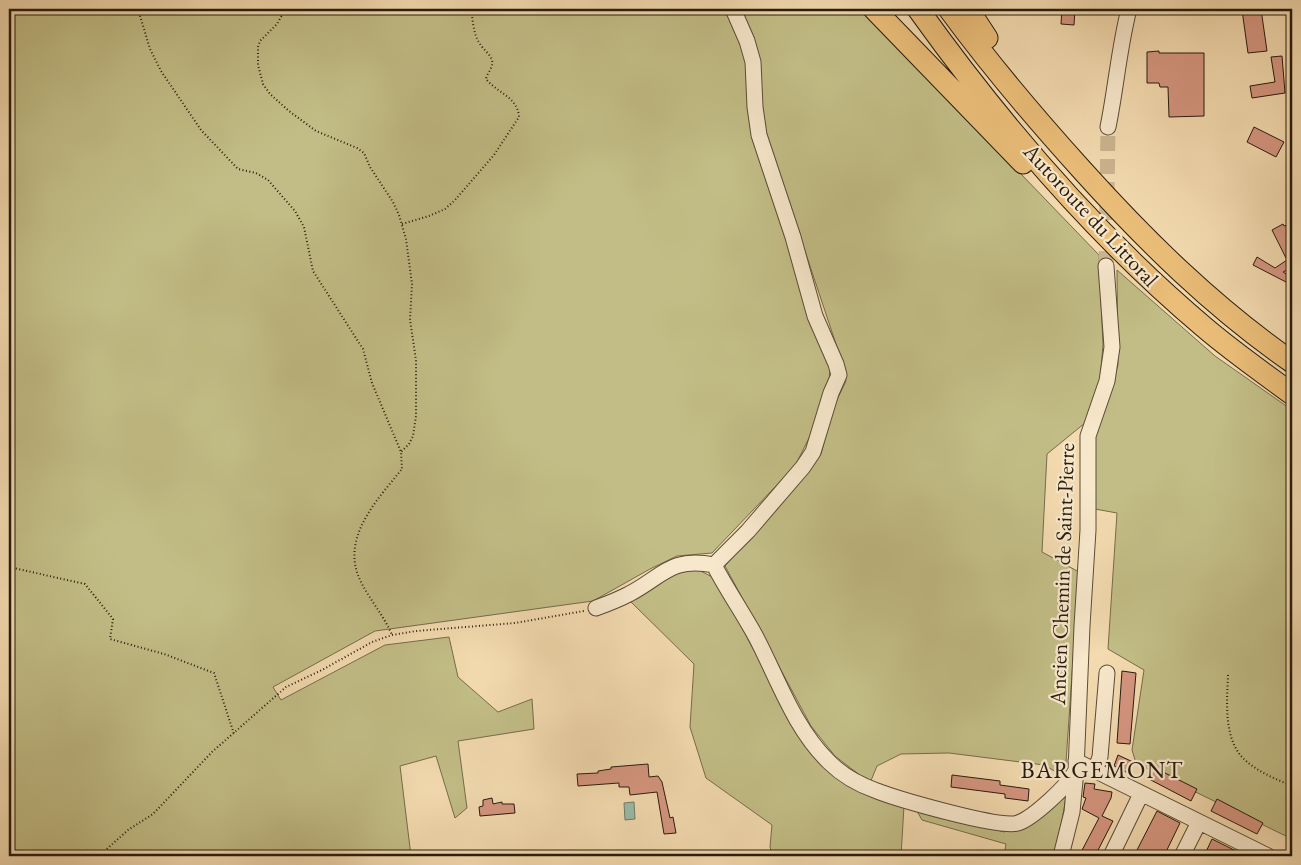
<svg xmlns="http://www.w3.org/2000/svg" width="1301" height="865" font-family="'EB Garamond',serif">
  <rect width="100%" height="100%" fill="#f3daaf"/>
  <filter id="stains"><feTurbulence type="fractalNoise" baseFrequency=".004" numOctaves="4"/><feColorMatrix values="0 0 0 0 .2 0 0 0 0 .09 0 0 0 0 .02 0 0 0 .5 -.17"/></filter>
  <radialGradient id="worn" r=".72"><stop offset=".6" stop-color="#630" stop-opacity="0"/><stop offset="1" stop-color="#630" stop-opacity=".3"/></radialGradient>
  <path fill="#c2bd86" stroke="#756c4a" d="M 9,9 L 728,9 L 745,47 L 747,73 L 830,366 L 829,385 L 820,416 L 795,466 L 712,553 L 677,556 L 650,569 L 593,601 L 375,631 L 273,687 L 281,700 L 385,645 L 449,637 L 458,677 L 498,712 L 532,699 L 534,729 L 458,741 L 467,808 L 455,818 L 436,756 L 400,766 L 411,856 L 9,856 Z
    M 738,9 L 862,9 L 1099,255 L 1103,345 L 1100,380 L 1085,423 L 1047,454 L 1042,552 L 1079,572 L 1065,777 L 1044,765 L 949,753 L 901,754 L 877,766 L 870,783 L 835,756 L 811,726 L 725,566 L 821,454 L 834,406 L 846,381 L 841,359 L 763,125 Z
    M 1117,270 L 1215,356 L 1292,410 L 1292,839 L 1136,763 L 1132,750 L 1144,670 L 1108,649 L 1117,513 L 1095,509 L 1095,437 L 1118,365 Z
    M 697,569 L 716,579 L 803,743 L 844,782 L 904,806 L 901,856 L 773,856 L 770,847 L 772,825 L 706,778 L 690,727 L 694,664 L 631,602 L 677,570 Z
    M 1066,797 L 1056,856 L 1004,856 L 1006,844 L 922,820 L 914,806 L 1004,832 L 1033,820 Z"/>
  <path fill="#9bbba8" stroke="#6d7b6b" d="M 634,802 L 635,819 L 625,820 L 624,803 Z"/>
  <path fill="#d59680" stroke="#281c0f" d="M 1062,9 L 1075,9 L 1074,25 L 1061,24 Z
    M 1246,9 L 1261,9 L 1267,51 L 1248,53 L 1242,10 Z
    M 1159,51 L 1159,53 L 1204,53 L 1204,116 L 1169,117 L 1168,87 L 1160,87 L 1159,83 L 1147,83 L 1147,52 Z
    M 1282,56 L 1285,93 L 1252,98 L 1250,86 L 1275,82 L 1271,57 Z
    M 1254,127 L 1284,142 L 1276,157 L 1247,142 Z
    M 1283,224 L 1284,226 L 1287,225 L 1292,235 L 1292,270 L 1291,268 L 1283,272 L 1289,276 L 1286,282 L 1253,265 L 1257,257 L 1275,268 L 1287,260 L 1272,230 Z
    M 1122,671 L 1136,673 L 1130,744 L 1117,743 Z
    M 1118,755 L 1133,762 L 1128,773 L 1114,766 Z
    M 648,764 L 649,777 L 658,776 L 662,782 L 670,818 L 673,817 L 676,833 L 664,834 L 657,792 L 630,795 L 629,787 L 619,787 L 619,783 L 578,786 L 577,774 L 598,773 L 598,771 L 611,769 L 611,767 Z
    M 1153,767 L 1197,789 L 1191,801 L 1147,778 Z
    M 952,775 L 1000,781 L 1000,785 L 1029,789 L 1028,801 L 1005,798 L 1005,794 L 951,787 Z
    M 1085,783 L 1095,784 L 1094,789 L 1112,792 L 1111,798 L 1102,816 L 1113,821 L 1095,856 L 1079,856 L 1099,818 L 1082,809 L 1086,798 L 1083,797 Z
    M 492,798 L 493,804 L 502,802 L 502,804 L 514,804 L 515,813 L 480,816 L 479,807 L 483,806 L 483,800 Z
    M 1217,799 L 1263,823 L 1257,834 L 1211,811 Z
    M 1157,811 L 1180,823 L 1164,856 L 1145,856 L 1136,852 Z
    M 1212,839 L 1236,851 L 1234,856 L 1204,856 Z"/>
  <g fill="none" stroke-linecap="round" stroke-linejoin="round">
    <path stroke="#cab48f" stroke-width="15" stroke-dasharray="15 8" stroke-linecap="butt" d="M 1106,266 L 1108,127"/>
    <defs>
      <path id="minor" d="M 733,9 L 747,41 L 753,62 L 755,107 L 759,135 L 793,237 L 815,316 L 836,364 L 839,375 L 831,393 L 813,452 L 803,467 L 748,531 L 714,565 C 727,590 743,613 756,637 C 778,679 794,728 829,762 C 842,775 860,785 877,791 C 898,799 1000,829 1018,823 C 1033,818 1069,785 1076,770
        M 1108,127 C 1116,88 1119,48 1129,9
        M 596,608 C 607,604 618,600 629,594 C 662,577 671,556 714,565
        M 1076,761 L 1268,856
        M 1095,771 L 1100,757 L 1107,673
        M 1061,856 L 1072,812 L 1076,770 L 1082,626 L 1088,530 L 1088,436 L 1107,381 L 1112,347 L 1106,266
        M 1111,856 L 1141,794
        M 1182,856 L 1199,822"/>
      <path id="highway" d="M 874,9 L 1023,163
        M 918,9 C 1001,125 1095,235 1204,327 C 1232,351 1262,372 1292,394
        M 949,9 C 990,65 1035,118 1082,170 C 1146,241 1213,307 1292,362
        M 968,9 L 987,38"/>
    </defs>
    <use href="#minor" stroke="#5b4c37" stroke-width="17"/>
    <use href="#highway" stroke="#281c0f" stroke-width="23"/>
    <path stroke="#281c0f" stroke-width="2" stroke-dasharray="1 2.5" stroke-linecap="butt" d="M 138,9 L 150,49 L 161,71 L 201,130 L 238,169 L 256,173 L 268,180 L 295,211 L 304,227 L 313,271 L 363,349 L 372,383 L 401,452 L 402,469 C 377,500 339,539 361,582 C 370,600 384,616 392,635
      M 285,10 L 277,24 L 260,41 L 258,47 L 258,65 L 263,84 L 270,94 L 289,111 L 316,131 L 357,148 L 364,153 L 370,167 L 393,202 L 399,215 L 406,239 L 412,284 L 410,320 L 416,360 L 416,416 L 413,436 L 409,444 L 401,452
      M 402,224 L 429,216 L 445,209 L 455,200 L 494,155 L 519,117 C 518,97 497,93 486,79 C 487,73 494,67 492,60 C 490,54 483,49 480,44 C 473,34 473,20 471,9
      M 9,567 L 85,584 L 113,619 L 110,639 L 164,654 L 214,673 L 234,734
      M 1228,675 C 1227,702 1223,740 1245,760 C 1258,772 1276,779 1292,786
      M 99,856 L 128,830 L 153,814 L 212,752 L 286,687 L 322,670 L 372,642 L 392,635 L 416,631 L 515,623 L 584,611"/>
    <use href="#minor" stroke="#f7e7cb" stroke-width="15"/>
    <use href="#highway" stroke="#eabd78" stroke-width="21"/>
  </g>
  <g text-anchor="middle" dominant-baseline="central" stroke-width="4.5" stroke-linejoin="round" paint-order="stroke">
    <g font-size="22" fill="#281c0f" stroke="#f7e7cb">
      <text transform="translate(1091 215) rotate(47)">Autoroute du Littoral</text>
      <text transform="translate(1062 574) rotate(-88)">Ancien Chemin de Saint-Pierre</text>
    </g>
    <g font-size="24" letter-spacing="1" fill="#281c0f" stroke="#f7e7cb">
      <text x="1102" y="769">BARGEMONT</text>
    </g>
  </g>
  <rect width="1301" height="865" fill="none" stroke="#f3daaf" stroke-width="30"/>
  <rect x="10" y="10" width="1281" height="845" fill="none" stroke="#281c0f" stroke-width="2.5"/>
  <rect x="15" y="15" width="1271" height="835" fill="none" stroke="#281c0f"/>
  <rect width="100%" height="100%" filter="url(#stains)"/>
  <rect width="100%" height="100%" fill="url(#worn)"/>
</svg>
